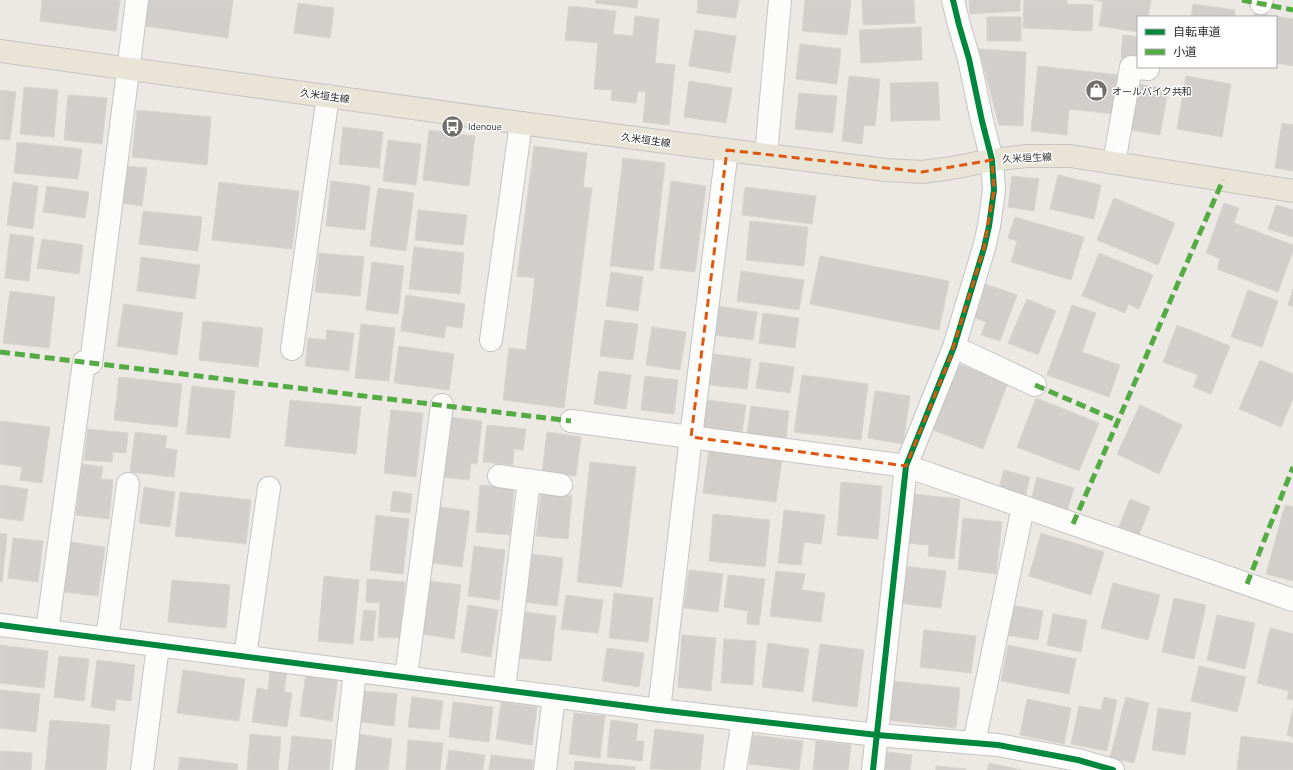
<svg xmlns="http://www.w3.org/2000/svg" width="1293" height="770" font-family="'Titillium Web','Noto Sans JP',sans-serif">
  <rect width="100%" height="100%" fill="#ece8e4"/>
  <path fill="#d1cecb" stroke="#d7d4d0" d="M 42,0 L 120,0 L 116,31 L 40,21 Z
    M 148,0 L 233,0 L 228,38 L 144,26 Z
    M 596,0 L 638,0 L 637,8 L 595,3 Z
    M 698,0 L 739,0 L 736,18 L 697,13 Z
    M 805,0 L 851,0 L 847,35 L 802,31 Z
    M 862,0 L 914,0 L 915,23 L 863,25 Z
    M 969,0 L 1020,0 L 1020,11 L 970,14 Z
    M 1024,0 L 1067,0 L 1067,4 L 1093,5 L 1092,31 L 1023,28 Z
    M 1093,0 L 1151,0 L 1148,17 L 1138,17 L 1138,32 L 1099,26 L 1103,2 Z
    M 298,3 L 334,8 L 330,38 L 294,33 Z
    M 1193,4 L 1235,10 L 1234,17 L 1191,17 Z
    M 569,6 L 616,11 L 613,34 L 633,36 L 635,16 L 659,19 L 655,63 L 675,65 L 669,125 L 643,122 L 646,92 L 638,91 L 636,103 L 611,100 L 612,90 L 594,89 L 598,43 L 565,40 Z
    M 1255,13 L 1293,19 L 1293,66 L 1276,63 L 1276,17 L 1254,17 Z
    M 987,17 L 1021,17 L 1021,41 L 987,41 Z
    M 921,27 L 922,60 L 861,63 L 859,30 Z
    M 695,30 L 736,36 L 730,73 L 689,66 Z
    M 1123,35 L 1138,37 L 1137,60 L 1121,57 Z
    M 800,44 L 841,49 L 837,84 L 796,79 Z
    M 979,49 L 1026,52 L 1023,126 L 999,125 Z
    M 1038,66 L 1119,75 L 1114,114 L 1069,109 L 1067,135 L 1031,131 Z
    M 849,76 L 880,79 L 875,126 L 864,125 L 862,144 L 842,141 Z
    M 1186,76 L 1231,84 L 1222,137 L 1177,129 Z
    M 689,81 L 732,88 L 726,123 L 684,117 Z
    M 938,82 L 940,120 L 891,121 L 890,83 Z
    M 1137,84 L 1168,89 L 1160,135 L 1130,130 Z
    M 24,87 L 58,90 L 54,137 L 20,134 Z
    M 0,90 L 16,92 L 10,140 L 0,139 Z
    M 799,93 L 837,96 L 833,133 L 795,129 Z
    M 68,95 L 107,98 L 102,144 L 64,140 Z
    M 137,110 L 211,117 L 207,165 L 132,157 Z
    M 1282,123 L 1293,125 L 1293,171 L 1275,168 Z
    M 343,127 L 383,132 L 379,168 L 339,164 Z
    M 429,130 L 475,136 L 469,186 L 423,180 Z
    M 388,140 L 421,144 L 416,185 L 383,181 Z
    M 17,142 L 82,149 L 78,179 L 14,173 Z
    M 534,146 L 587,153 L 583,187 L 592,188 L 564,408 L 503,400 L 509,348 L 526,350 L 535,278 L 517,276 Z
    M 623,158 L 665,163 L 653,271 L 610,266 Z
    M 126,166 L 147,168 L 142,206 L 121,203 Z
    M 1058,175 L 1101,185 L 1094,219 L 1050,209 Z
    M 1012,176 L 1039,179 L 1034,211 L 1008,207 Z
    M 331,181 L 370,186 L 365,230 L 326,226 Z
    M 671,181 L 706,186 L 695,272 L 660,268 Z
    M 13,182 L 38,186 L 33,229 L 7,225 Z
    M 219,182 L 299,191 L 292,249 L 212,240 Z
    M 47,186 L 89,192 L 85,218 L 43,212 Z
    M 745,187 L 816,196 L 812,224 L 742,215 Z
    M 378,188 L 414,193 L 406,251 L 370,246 Z
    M 1114,198 L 1175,223 L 1158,265 L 1097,240 Z
    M 1224,203 L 1239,208 L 1234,223 L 1293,245 L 1293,251 L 1278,292 L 1217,269 L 1220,259 L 1206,253 Z
    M 1276,205 L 1293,210 L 1293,237 L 1268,229 Z
    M 418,210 L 467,215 L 463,245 L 415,240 Z
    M 143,211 L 202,217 L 198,251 L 139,244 Z
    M 1015,217 L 1084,237 L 1071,280 L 1011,262 L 1017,241 L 1008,238 Z
    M 750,221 L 808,227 L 804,266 L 746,260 Z
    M 10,234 L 34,237 L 29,281 L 5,278 Z
    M 42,239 L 83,245 L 79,274 L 37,268 Z
    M 414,247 L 464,253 L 460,294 L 409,289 Z
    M 319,253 L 364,257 L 360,296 L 315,292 Z
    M 1099,253 L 1153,275 L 1139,309 L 1128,304 L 1125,313 L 1082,296 Z
    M 820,256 L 949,281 L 939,330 L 810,304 Z
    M 141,257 L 200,265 L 195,299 L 137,291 Z
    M 372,262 L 404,266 L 398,314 L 366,310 Z
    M 741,271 L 804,280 L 799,310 L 737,301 Z
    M 611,272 L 643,277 L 638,311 L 606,306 Z
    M 985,284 L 1017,295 L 1000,341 L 981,335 L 986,322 L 973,317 Z
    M 1293,289 L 1293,307 L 1288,305 Z
    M 1248,290 L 1278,301 L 1262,347 L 1231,337 Z
    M 10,291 L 55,297 L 49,348 L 3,343 Z
    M 406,295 L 465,304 L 462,328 L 446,326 L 444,338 L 401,331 Z
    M 1027,299 L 1056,311 L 1038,355 L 1008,343 Z
    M 124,304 L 183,313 L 177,355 L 117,346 Z
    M 1072,305 L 1096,313 L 1082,352 L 1120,365 L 1109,397 L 1047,375 Z
    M 717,306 L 757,312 L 753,340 L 713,335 Z
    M 763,313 L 799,318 L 795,348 L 759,343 Z
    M 605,320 L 638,324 L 633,360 L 600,356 Z
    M 203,321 L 263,328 L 258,367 L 199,360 Z
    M 361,324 L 395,328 L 389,381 L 355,378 Z
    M 1177,325 L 1230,346 L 1211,394 L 1193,387 L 1198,375 L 1163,362 Z
    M 652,327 L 686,332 L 680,370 L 646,365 Z
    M 327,330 L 354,333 L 349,371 L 305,366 L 308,338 L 326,340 Z
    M 399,346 L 454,354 L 449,390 L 394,383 Z
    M 714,354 L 751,359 L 747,389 L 710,385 Z
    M 1260,360 L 1293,374 L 1293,399 L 1281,427 L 1239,409 Z
    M 760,362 L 794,367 L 790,393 L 756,388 Z
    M 958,364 L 1008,382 L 983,449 L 933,430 Z
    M 599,371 L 631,375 L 626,409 L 594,404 Z
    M 802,375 L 868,384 L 861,440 L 794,432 Z
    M 645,376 L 678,380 L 674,414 L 641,410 Z
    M 119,377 L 182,384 L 177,427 L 114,420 Z
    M 192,386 L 235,391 L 230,438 L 186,434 Z
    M 875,391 L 910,396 L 903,444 L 868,438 Z
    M 1036,398 L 1099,423 L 1079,471 L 1017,447 Z
    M 290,400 L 361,407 L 356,454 L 285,446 Z
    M 707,400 L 746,405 L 742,433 L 703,428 Z
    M 1140,405 L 1182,425 L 1159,474 L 1117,454 Z
    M 751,406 L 789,411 L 786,439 L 747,434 Z
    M 391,410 L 423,413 L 416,477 L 384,473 Z
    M 449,417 L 482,421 L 477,464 L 471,463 L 469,480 L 442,477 Z
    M 0,421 L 50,427 L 42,483 L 20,480 L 22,467 L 0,464 Z
    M 487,425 L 526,429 L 523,450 L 514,449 L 513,465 L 483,462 Z
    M 88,429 L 128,433 L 126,453 L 113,452 L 112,462 L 84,460 Z
    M 135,432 L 167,436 L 165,448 L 177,450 L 174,477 L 130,472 Z
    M 547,432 L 581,437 L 576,476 L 542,471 Z
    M 709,448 L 782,458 L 776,502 L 703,493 Z
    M 590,462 L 636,467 L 622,587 L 577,582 Z
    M 82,464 L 103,467 L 101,479 L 113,480 L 109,519 L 76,515 Z
    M 1004,470 L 1030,477 L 1025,498 L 998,491 Z
    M 1037,477 L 1074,488 L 1067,511 L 1031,501 Z
    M 841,482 L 882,486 L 878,539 L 837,535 Z
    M 0,485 L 28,489 L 23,521 L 0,518 Z
    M 480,485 L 514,488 L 510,535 L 476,532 Z
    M 144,487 L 175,492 L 170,527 L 139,523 Z
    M 393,491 L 412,494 L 410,513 L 390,511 Z
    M 180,492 L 251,500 L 246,544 L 175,536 Z
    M 541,493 L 572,496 L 568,539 L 536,536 Z
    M 913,494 L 960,499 L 954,559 L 928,556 L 929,545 L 908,543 Z
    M 1130,499 L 1150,507 L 1139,535 L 1119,527 Z
    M 1285,505 L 1293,507 L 1293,581 L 1266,574 Z
    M 440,507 L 470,511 L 462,567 L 432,563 Z
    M 784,510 L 825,515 L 821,544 L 804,542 L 801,565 L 778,563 Z
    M 713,514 L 770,520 L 765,567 L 709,561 Z
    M 376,515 L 409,519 L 403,574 L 370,570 Z
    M 963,518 L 1002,522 L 996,574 L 958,569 Z
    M 1041,533 L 1104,552 L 1091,595 L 1029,576 Z
    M 0,534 L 7,534 L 2,582 L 0,582 Z
    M 13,538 L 43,541 L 38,582 L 8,578 Z
    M 70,542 L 105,547 L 98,596 L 63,592 Z
    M 474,546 L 505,550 L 499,600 L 468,596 Z
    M 531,554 L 563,558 L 557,606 L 525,602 Z
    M 902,566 L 946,571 L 941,608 L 898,603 Z
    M 689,570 L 723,574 L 718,612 L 684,608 Z
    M 776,571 L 805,574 L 802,590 L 825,593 L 821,622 L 770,616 Z
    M 728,575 L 765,579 L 759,625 L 747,624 L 748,611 L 724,607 Z
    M 324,576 L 359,580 L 353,644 L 318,641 Z
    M 367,579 L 405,582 L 400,638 L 378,637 L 380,603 L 366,602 Z
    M 172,580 L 230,585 L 226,628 L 168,622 Z
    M 429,581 L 461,585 L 454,639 L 422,634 Z
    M 1113,583 L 1160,595 L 1148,640 L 1101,628 Z
    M 614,593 L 653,598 L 648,642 L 609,638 Z
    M 566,595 L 603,600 L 598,633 L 561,629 Z
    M 1174,598 L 1206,605 L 1194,659 L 1162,652 Z
    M 468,605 L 498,610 L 491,657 L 461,652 Z
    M 1012,605 L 1043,611 L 1038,640 L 1007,635 Z
    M 364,610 L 376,611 L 373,641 L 360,640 Z
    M 525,612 L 556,616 L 551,661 L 520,658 Z
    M 1053,614 L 1087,620 L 1081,652 L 1047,645 Z
    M 1217,615 L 1255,623 L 1245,669 L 1207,660 Z
    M 1270,628 L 1293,634 L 1293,700 L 1287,699 L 1289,691 L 1257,683 Z
    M 924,630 L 976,636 L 971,673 L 920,667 Z
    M 682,635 L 716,638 L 711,691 L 678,687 Z
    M 724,639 L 756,641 L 753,685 L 721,683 Z
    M 768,643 L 809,649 L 803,692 L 762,687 Z
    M 820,644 L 864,650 L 857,707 L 812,701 Z
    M 0,645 L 48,651 L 44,688 L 0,683 Z
    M 1008,645 L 1076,659 L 1069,694 L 1001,681 Z
    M 607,648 L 644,653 L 639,687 L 602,681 Z
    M 59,656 L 89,659 L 84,701 L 54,697 Z
    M 97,660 L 135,665 L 131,701 L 116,699 L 115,711 L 91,707 Z
    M 1199,666 L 1246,677 L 1237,712 L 1191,701 Z
    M 270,669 L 287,671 L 284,692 L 292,693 L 287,727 L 252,722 L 257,688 L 268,690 Z
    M 183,670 L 245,679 L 239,721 L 177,713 Z
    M 306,673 L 338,677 L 332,721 L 300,716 Z
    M 892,681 L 960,688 L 956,728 L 888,720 Z
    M 0,690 L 40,694 L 36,732 L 0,728 Z
    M 364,691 L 397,694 L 394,726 L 361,722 Z
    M 412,697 L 443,701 L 439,730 L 408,727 Z
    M 1104,697 L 1117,700 L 1107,751 L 1071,744 L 1079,706 L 1101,710 Z
    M 1126,697 L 1149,703 L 1134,763 L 1110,757 Z
    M 1027,699 L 1071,708 L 1064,744 L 1020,735 Z
    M 453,702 L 493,707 L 489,742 L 449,737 Z
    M 501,702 L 537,707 L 532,745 L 496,739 Z
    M 1158,708 L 1191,713 L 1185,755 L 1152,750 Z
    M 1293,708 L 1293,737 L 1287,735 Z
    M 574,713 L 605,716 L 600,758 L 569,754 Z
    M 50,720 L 110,725 L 106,770 L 45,770 Z
    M 611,720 L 638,724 L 636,741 L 644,741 L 642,761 L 607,757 Z
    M 655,729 L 704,735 L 700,770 L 650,769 Z
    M 250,734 L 281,737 L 278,770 L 247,770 Z
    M 359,734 L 392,739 L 388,770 L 355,770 Z
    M 753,735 L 803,741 L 799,770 L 749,764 Z
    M 292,736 L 332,740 L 329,770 L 288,770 Z
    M 1241,736 L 1293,743 L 1293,770 L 1237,770 Z
    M 408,740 L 443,743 L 440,770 L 406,770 Z
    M 816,741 L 851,745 L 848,770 L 813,770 Z
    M 449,750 L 485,755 L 483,770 L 446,770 Z
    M 0,751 L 32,753 L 31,770 L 0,770 Z
    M 887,752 L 912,755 L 910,770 L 885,770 Z
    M 491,755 L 533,760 L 532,770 L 489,770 Z
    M 180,757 L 238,764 L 237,770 L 178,770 Z
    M 575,761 L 635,767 L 635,770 L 574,770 Z
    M 989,763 L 1021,770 L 987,770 Z
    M 936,766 L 966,769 L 966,770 L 936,770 Z"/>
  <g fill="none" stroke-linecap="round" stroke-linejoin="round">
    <defs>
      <path id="minor" d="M 1261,3 L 1262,0
        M 766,155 L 780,0
        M 1114,163 L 1131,67 L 1148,69
        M 491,340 L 521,123
        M 954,347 L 1035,385
        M 292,349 L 328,96
        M 91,363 L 137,0
        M 571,421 L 906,466 L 1293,600
        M 499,476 L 561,485
        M 0,625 L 659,710 L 877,735 L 998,745 L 1078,760 L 1113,770
        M 47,631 L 84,362
        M 107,639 L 128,484
        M 245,657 L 269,488
        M 406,677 L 442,405
        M 504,690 L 529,480
        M 659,710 L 691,437 L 727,150
        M 974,743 L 1023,507
        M 142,770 L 158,646
        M 344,770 L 355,671
        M 545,770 L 554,696
        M 735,770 L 743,720
        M 873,770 L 906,466 L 954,347 L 984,248 L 989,226 L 994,190 L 992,160 L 982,121 L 969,59 L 959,25 L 953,0"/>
      <path id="major" d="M 0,51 L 521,123 L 727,150 L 886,170 L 922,172 L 952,168 L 992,160 L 1027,156 L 1070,156 L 1293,191"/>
    </defs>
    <use href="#minor" stroke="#c5c4c5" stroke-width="24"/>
    <use href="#major" stroke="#c6c5c4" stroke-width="24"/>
    <use href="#minor" stroke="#fcfcfb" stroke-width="22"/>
    <use href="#major" stroke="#e8e4d6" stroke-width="22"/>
    <path stroke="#54ab44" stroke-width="5" stroke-dasharray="10 5" stroke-linecap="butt" d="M 1242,0 L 1293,10
      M 0,352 L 571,421
      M 1035,385 L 1118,421
      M 1073,524 L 1223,180
      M 1247,584 L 1293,467"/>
    <defs>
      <path id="cycleway" d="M 0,625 L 659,710 L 877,735 L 998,745 L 1078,760 L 1113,770
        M 873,770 L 906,466 L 954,347 L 984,248 L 989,226 L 994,190 L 992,160 L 982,121 L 969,59 L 959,25 L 953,0"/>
    </defs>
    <use href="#cycleway" stroke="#fff" stroke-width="8"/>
    <use href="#cycleway" stroke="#00873e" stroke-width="6"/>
  </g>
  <path fill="none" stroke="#df570e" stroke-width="3" stroke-dasharray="8 5" stroke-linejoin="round" d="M 727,150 L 922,172 L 992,160 L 994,190 L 984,248 L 950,358 L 906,466 L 691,437 Z"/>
  <defs>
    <symbol id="shop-disc" viewBox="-11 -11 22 22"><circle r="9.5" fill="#706f6e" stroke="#fff"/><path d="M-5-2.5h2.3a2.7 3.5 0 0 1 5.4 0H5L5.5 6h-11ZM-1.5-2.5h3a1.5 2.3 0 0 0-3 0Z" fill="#fff"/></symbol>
    <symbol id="bus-disc" viewBox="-11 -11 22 22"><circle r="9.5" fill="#706f6e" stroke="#fff"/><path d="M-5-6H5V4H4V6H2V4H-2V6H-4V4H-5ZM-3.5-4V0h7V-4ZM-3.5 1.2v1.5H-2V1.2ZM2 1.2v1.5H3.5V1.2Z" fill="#fff"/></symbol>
  </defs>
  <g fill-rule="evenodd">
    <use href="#shop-disc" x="1084" y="78" width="25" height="25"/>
    <use href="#bus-disc" x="440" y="114" width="25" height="25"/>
  </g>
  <g text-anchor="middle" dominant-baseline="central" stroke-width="3" stroke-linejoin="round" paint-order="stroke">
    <g font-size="10" fill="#2e2e2e" stroke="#fff" text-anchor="start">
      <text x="1112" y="91">オールバイク共和</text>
      <text x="468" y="126">Idenoue</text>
    </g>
    <g font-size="10" fill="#2e2e2e" stroke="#fff">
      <text transform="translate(325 96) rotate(8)">久米垣生線</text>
      <text transform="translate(646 140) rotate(8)">久米垣生線</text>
      <text transform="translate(1027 158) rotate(-3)">久米垣生線</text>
    </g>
  </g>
  <rect x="1137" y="16" width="140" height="52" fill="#ffffff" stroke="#ababab"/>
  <rect x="1145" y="29" width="20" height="6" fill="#00873e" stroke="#ababab"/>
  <text x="1173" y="36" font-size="12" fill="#2e2e2e">自転車道</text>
  <rect x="1145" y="49" width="20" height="6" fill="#54ab44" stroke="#ababab"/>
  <text x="1173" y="56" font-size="12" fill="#2e2e2e">小道</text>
</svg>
